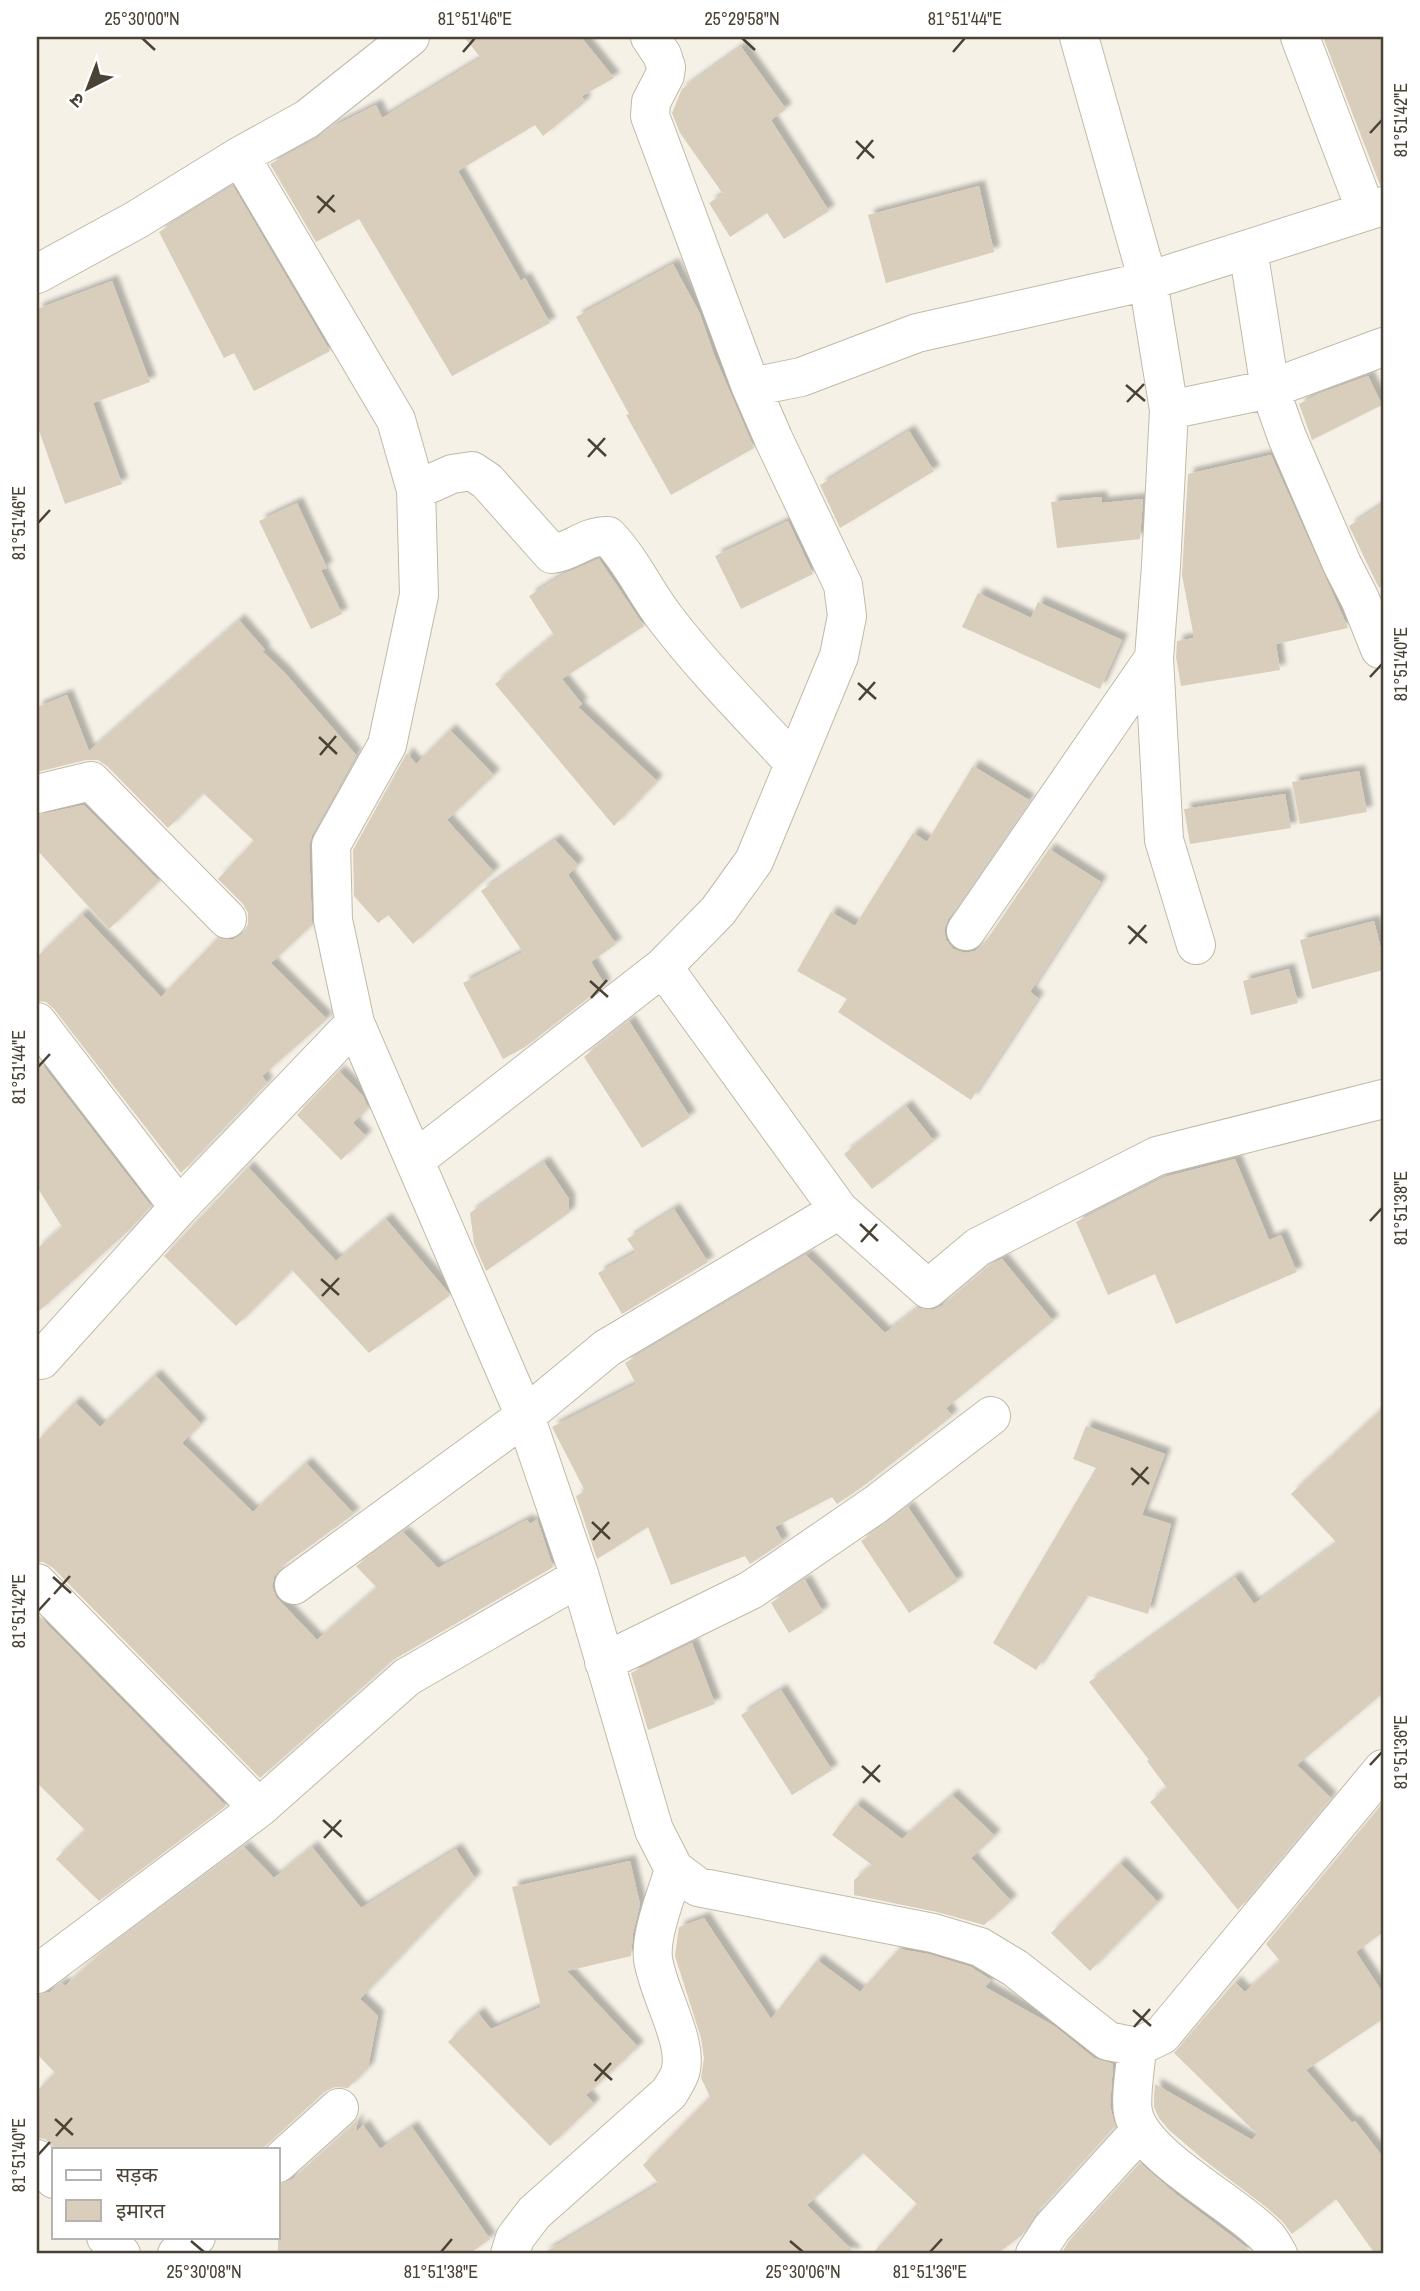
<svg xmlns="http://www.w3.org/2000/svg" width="1420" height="2291" font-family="'Archivo Narrow','Noto Sans Devanagari',sans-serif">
  <defs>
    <filter id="shadow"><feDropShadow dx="6" dy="-6" stdDeviation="2" flood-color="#0004"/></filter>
  </defs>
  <rect width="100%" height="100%" fill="#f5f1e7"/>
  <path fill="#d8cebb" filter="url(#shadow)" d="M 464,37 L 581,37 L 614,78 L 582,96 L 585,102 L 543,136 L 535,125 L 458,171 L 521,281 L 525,278 L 550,323 L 452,376 L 359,219 L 316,242 L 270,164 L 318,138 L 334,126 L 376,105 L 382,118 L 481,58 Z
    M 1323,37 L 1383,37 L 1383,185 L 1380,185 Z
    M 741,47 L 786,109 L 771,120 L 829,211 L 784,239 L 767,213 L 730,237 L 709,203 L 723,194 L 680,133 L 672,113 L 682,89 Z
    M 233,186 L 330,351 L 254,391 L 234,353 L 224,358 L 159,232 Z
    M 979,186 L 994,252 L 886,283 L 868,215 Z
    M 673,264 L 700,314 L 714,355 L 754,448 L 671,495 L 626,415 L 629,414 L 576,317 Z
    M 112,281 L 150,382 L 93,403 L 122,484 L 65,504 L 37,425 L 37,309 Z
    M 1368,376 L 1382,405 L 1312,440 L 1299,404 L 1321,393 Z
    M 909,431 L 934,471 L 840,528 L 820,485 Z
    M 1271,455 L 1348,628 L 1276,644 L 1280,670 L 1181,686 L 1176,657 L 1177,641 L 1194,638 L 1182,575 L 1188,474 Z
    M 1101,497 L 1102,503 L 1143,499 L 1140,539 L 1057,548 L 1051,502 Z
    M 297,503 L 327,568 L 321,570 L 342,614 L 311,629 L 259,521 Z
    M 1383,504 L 1383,586 L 1379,588 L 1349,526 Z
    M 788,521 L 813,574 L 741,609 L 715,556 Z
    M 599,559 L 644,626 L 562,679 L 582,704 L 578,707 L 657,781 L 614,826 L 495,684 L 554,635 L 529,596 L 564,574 Z
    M 978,593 L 1031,618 L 1038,602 L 1122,640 L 1100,689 L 962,627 Z
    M 239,620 L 265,650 L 262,651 L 284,672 L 356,755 L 312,835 L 309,846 L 312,925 L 271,963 L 327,1019 L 262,1076 L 267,1083 L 181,1173 L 54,1009 L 46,1002 L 37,1001 L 37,957 L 82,914 L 161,997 L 218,938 L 232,940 L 243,934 L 248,924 L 248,913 L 243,904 L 218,879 L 254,841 L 203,793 L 168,828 L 107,766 L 98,760 L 86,760 L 37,772 L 37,707 L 67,695 L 89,751 Z
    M 450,730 L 494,775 L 447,820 L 494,872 L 413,944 L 388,915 L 378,923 L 354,896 L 353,850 L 407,753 L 416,764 Z
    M 973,766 L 1029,800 L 948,919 L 944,930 L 946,940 L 953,949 L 965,953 L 975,951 L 984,944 L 1049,849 L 1101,882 L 1030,992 L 1038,998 L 971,1100 L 838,1012 L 847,999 L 797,971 L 831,912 L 855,926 L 913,833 L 927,842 Z
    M 1359,771 L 1367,812 L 1300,824 L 1292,782 Z
    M 1285,794 L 1291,828 L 1190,844 L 1184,809 Z
    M 84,805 L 159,881 L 109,929 L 37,850 L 37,815 Z
    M 555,840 L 578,865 L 568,875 L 616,944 L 591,962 L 605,985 L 525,1047 L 503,1059 L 463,983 L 523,952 L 481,891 Z
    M 1374,921 L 1383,957 L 1383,970 L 1312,989 L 1300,940 Z
    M 1289,969 L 1298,1003 L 1251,1015 L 1243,981 Z
    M 629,1021 L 690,1117 L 642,1148 L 584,1057 Z
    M 37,1058 L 151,1206 L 129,1230 L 37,1313 L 37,1249 L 62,1227 L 37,1187 Z
    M 339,1071 L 363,1096 L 368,1108 L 353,1123 L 366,1136 L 341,1160 L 297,1115 Z
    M 906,1106 L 934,1141 L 872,1189 L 844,1154 Z
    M 1235,1159 L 1269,1240 L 1281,1235 L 1297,1272 L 1176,1324 L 1155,1274 L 1108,1295 L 1076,1222 L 1165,1177 Z
    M 544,1162 L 569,1199 L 569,1213 L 486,1271 L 474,1243 L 470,1213 Z
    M 248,1167 L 336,1261 L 386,1219 L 447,1291 L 449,1296 L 369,1353 L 292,1270 L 236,1326 L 164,1256 Z
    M 674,1209 L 708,1262 L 622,1314 L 598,1273 L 636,1252 L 627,1239 Z
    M 806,1255 L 885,1333 L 918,1308 L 932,1310 L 942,1306 L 990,1265 L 1002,1259 L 1053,1321 L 946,1408 L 952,1416 L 862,1487 L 837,1504 L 832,1497 L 775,1527 L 783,1542 L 750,1564 L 745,1556 L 671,1585 L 648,1527 L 597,1559 L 576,1496 L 585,1491 L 552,1427 L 636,1384 L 625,1363 Z
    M 155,1375 L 201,1424 L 182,1443 L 253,1512 L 306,1463 L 354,1514 L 281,1567 L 274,1577 L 272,1587 L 276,1597 L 317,1640 L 377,1588 L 356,1566 L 403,1532 L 438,1568 L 527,1520 L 530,1524 L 537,1519 L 553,1567 L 393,1660 L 260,1778 L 53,1568 L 43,1562 L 37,1562 L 37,1441 L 75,1402 L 100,1427 Z
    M 1383,1408 L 1383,1693 L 1297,1765 L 1331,1798 L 1238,1910 L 1150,1802 L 1167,1788 L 1147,1761 L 1149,1760 L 1089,1682 L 1235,1577 L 1254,1604 L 1337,1543 L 1291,1494 Z
    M 1086,1426 L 1165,1454 L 1142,1515 L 1171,1524 L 1148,1614 L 1086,1595 L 1036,1670 L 993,1643 L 1096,1468 L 1073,1459 Z
    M 908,1507 L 958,1581 L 909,1613 L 861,1541 Z
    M 805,1580 L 823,1612 L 789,1633 L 771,1603 Z
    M 37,1614 L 226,1806 L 99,1901 L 56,1859 L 85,1830 L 37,1783 Z
    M 692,1643 L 715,1704 L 648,1730 L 631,1673 Z
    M 781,1690 L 832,1770 L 792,1795 L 741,1715 Z
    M 952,1795 L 995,1836 L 971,1858 L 1011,1901 L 984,1925 L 937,1912 L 854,1895 L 854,1880 L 872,1865 L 832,1835 L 856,1804 L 902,1839 Z
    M 1383,1803 L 1383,1932 L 1356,1952 L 1383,1993 L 1383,2019 L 1306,2070 L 1352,2123 L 1355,2121 L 1383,2157 L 1383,2254 L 1375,2254 L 1336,2199 L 1292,2234 L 1282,2221 L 1266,2207 L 1204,2160 L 1169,2130 L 1159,2118 L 1154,2107 L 1154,2098 L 1155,2084 L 1252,2140 L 1257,2134 L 1174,2053 L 1235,1982 L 1245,1992 L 1280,1961 L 1266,1944 Z
    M 244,1847 L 274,1878 L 312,1847 L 361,1908 L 456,1849 L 475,1878 L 360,1999 L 378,2016 L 368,2068 L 348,2088 L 335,2087 L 324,2092 L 262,2149 L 57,2149 L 45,2139 L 37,2138 L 37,2091 L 55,2073 L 37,2054 L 37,1995 L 50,1992 L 62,1983 L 65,1986 L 100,1954 Z
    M 630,1861 L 640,1904 L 633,1933 L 631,1956 L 567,1971 L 638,2047 L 586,2095 L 594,2104 L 550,2146 L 448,2042 L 478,2013 L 491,2029 L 541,2007 L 512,1887 Z
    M 1120,1863 L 1158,1902 L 1090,1971 L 1051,1933 Z
    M 704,1918 L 771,2019 L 817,1960 L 860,1992 L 899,1949 L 928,1954 L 971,1967 L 991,1980 L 985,1987 L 1054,2026 L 1094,2058 L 1113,2064 L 1110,2106 L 1115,2126 L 1036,2213 L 1022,2235 L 997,2254 L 872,2254 L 917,2204 L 863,2153 L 807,2205 L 856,2254 L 542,2254 L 659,2184 L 643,2165 L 710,2097 L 701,2078 L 704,2058 L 701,2038 L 675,1956 L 679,1927 Z
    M 358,2118 L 356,2132 L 363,2125 L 380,2149 L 412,2127 L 490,2239 L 469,2254 L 278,2254 L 278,2184 L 293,2179 L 354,2124 Z
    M 1140,2163 L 1177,2195 L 1237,2240 L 1253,2254 L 1061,2254 L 1069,2241 Z"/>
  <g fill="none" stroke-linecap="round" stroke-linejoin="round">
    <defs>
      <path id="street" d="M 1079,37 L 1148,281 L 1169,410 L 1161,566 L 1154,658 L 1164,840 L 1196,945
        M 1300,37 L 1366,211
        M 240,156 L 396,420 L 416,490 L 419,595 L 387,745 L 331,845 L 333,920 L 355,1023 L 525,1416 L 580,1577 L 654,1830 L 674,1869 L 698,1887 L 933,1933 L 980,1947 L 1015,1968 L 1108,2041 L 1137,2047 L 1162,2035 L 1383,1769
        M 1248,249 L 1270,389 L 1287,437 L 1342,564 L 1360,599 L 1380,649
        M 37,274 L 136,220 L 240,156 L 307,119 L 410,37
        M 751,387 L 801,377 L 917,333 L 1148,281 L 1383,206
        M 1169,410 L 1270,389 L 1383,347
        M 416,490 L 452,474 L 472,471 L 487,481 L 552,554 C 574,551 584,536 608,536 C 632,561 645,592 666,619 C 705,670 751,716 794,763
        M 37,794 L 91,781 L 227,919
        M 966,931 L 1154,658
        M 663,967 L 839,1210 L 928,1289 L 978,1247 L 1157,1156 L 1383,1099
        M 37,1022 L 179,1207
        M 415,1160 L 663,967 L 718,911 L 754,861 L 839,656 L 847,616 L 843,585 L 774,440 L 751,387 L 650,116 L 651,102 L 665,75 L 666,67 L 662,55 L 650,37
        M 37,1353 L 41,1360 L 179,1207 L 355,1023
        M 37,1583 L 259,1808
        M 294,1585 L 525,1416 L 607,1348 L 839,1210
        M 604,1662 L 751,1590 L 875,1505 L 991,1416
        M 37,1974 L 259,1808 L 407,1677 L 580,1577
        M 1137,2047 C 1136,2064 1130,2097 1133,2112 C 1141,2156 1234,2202 1266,2236 C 1271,2241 1274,2248 1278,2254
        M 37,2159 L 54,2179
        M 278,2163 L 339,2108
        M 106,2237 L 121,2254
        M 177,2254 L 196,2237
        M 510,2254 L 515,2238 L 534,2213 L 669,2093 C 673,2086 680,2077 681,2069 C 687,2039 658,1993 653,1959 C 650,1934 667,1894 674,1869
        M 1035,2254 L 1052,2228 L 1140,2131"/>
    </defs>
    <use href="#street" stroke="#c2baa8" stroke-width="40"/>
    <use href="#street" stroke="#fff" stroke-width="38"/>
  </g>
  <path fill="none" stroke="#494235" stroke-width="2.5" d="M 142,38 L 155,50M 742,38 L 755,50M 463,52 L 475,38M 953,52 L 965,38M 1370,133 L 1382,120M 856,141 L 874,158M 857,159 L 873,140M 317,196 L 335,212M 318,213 L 334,195M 1126,385 L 1145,401M 1127,402 L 1144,384M 588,439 L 606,456M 588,457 L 605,438M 38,523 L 50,510M 1370,677 L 1382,664M 858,683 L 876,699M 859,700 L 875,682M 319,737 L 337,754M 320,755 L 336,736M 1128,926 L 1147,943M 1129,944 L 1146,925M 590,981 L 608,997M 591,998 L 607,980M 38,1067 L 50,1054M 1370,1221 L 1382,1208M 860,1224 L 878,1241M 861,1242 L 877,1224M 321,1279 L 339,1295M 322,1296 L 339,1278M 1131,1468 L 1149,1484M 1132,1485 L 1148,1467M 592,1522 L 610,1539M 593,1540 L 609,1522M 53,1577 L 71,1593M 54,1594 L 70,1576M 38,1611 L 50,1598M 1370,1765 L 1382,1752M 862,1766 L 880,1782M 863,1783 L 880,1765M 323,1820 L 342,1837M 324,1838 L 341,1820M 1133,2010 L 1151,2026M 1134,2027 L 1150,2009M 594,2064 L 612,2080M 595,2081 L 611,2063M 55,2119 L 73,2135M 56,2136 L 72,2118M 38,2155 L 50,2142M 191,2241 L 204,2252M 790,2241 L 803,2252M 441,2252 L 452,2239M 930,2252 L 942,2239"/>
  <rect width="1420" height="2291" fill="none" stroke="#ffffff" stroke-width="77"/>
  <rect x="52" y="2148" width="228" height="91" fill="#ffffff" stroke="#b6b3ae" stroke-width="2"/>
  <rect x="66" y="2170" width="35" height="10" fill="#ffffff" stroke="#b6b3ae" stroke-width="2"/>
  <text x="116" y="2182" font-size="21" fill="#494235">सड़क</text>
  <rect x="66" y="2200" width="35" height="21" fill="#d8cebb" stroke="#b6b3ae" stroke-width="2"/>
  <text x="116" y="2218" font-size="21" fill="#494235">इमारत</text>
  <g transform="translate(88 88) rotate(222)" stroke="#ffffff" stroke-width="5" paint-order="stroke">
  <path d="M0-5L12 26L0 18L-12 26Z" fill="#494235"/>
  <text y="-10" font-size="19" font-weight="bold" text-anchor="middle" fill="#494235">उ</text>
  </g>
  <rect x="38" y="38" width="1344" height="2214" fill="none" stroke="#494235" stroke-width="2.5"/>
  <g font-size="18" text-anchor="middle" fill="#494235">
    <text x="142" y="25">25°30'00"N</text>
    <text x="475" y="25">81°51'46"E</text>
    <text x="742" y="25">25°29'58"N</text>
    <text x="965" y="25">81°51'44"E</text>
    <text transform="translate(1401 120) rotate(-90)" y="6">81°51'42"E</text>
    <text transform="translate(19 523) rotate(-90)" y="6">81°51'46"E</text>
    <text transform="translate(1401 664) rotate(-90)" y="6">81°51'40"E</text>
    <text transform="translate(19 1067) rotate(-90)" y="6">81°51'44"E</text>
    <text transform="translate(1401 1208) rotate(-90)" y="6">81°51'38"E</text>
    <text transform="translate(19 1611) rotate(-90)" y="6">81°51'42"E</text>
    <text transform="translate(1401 1752) rotate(-90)" y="6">81°51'36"E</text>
    <text transform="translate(19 2155) rotate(-90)" y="6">81°51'40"E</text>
    <text x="204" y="2278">25°30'08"N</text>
    <text x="441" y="2278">81°51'38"E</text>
    <text x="803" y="2278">25°30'06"N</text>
    <text x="930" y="2278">81°51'36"E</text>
  </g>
</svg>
